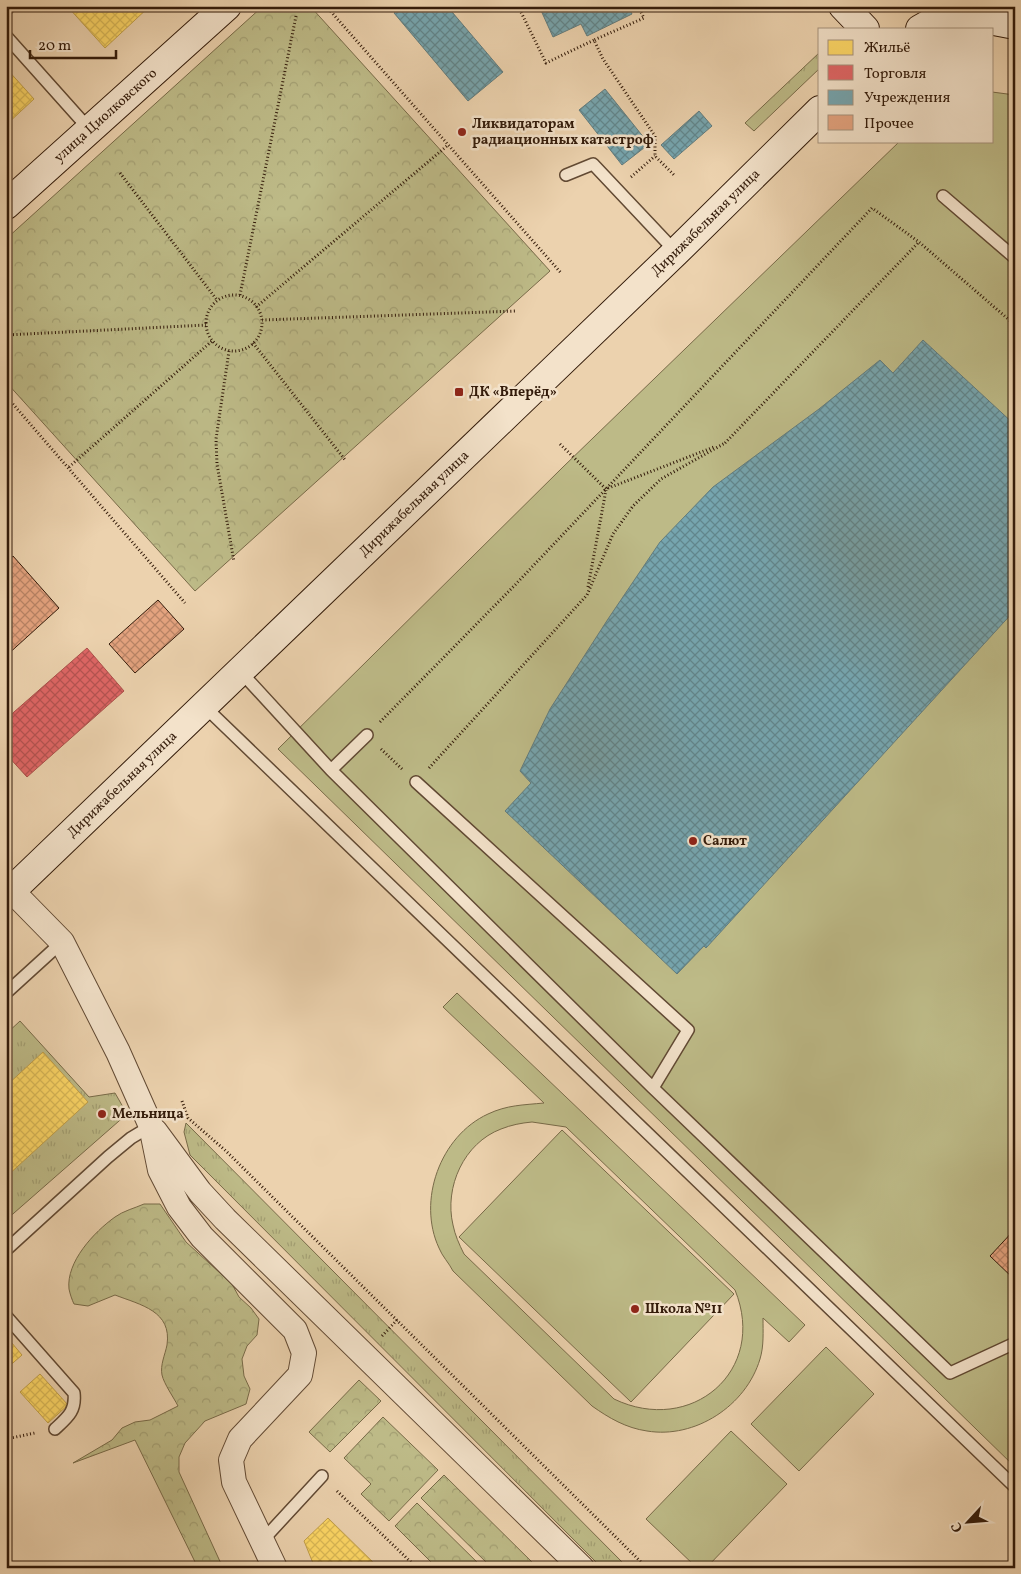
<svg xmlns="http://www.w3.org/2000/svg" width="1021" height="1574" font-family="Vollkorn,serif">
  <defs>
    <pattern id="grass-tufts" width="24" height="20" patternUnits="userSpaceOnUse" patternTransform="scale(1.25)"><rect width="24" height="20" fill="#bdba87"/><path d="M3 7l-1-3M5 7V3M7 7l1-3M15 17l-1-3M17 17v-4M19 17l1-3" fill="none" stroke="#a39f73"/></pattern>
    <pattern id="forest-crowns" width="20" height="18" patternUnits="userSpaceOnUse" patternTransform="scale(1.25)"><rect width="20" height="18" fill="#bdba87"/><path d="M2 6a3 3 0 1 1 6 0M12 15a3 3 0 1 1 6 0" fill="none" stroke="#a39f73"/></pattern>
    <pattern id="homes-cross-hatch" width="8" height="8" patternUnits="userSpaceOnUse" patternTransform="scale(1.25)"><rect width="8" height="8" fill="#ffd966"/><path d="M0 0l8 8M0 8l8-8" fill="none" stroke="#dbba57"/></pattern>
    <pattern id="shops-cross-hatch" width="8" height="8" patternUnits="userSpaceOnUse" patternTransform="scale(1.25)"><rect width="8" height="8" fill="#e06666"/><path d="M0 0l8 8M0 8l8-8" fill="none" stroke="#b65352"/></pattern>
    <pattern id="public-cross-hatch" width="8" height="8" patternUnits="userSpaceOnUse" patternTransform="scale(1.25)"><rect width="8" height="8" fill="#76a5af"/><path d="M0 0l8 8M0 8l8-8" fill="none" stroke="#61868d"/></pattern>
    <pattern id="building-cross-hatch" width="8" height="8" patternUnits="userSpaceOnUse" patternTransform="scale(1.25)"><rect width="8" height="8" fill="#e4a37f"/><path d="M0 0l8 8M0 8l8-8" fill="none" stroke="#b98466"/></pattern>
  </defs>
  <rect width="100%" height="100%" fill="#ecd2ae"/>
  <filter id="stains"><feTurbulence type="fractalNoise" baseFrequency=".004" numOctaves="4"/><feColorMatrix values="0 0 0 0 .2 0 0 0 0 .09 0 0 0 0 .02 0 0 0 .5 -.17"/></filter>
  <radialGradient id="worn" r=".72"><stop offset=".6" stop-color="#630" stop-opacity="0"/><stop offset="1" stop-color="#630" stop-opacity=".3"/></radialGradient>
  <path fill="url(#grass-tufts)" stroke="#786a48" d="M 820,52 L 820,68 L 754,131 L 745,123 Z
    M 20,1021 L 89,1097 L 115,1093 L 127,1114 L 6,1220 L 6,1034 Z
    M 186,1123 L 628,1568 L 602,1568 L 190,1155 L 184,1132 Z"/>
  <path fill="url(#forest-crowns)" stroke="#786a48" d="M 263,6 L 310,6 L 550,271 L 195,591 L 6,382 L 6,239 Z
    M 144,1204 L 160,1204 L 186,1242 L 232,1284 L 239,1297 L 251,1308 L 259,1319 L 257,1335 L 247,1346 L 242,1359 L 244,1376 L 250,1389 L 246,1404 L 205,1421 L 185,1443 L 179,1457 L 179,1472 L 223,1568 L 198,1568 L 135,1440 L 73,1463 L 112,1440 L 122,1428 L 135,1422 L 150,1420 L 178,1406 C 174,1398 164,1384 162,1375 C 160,1365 165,1355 167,1345 C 172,1311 141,1305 115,1295 L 88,1306 L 74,1304 C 72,1300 70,1294 69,1289 C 66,1262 94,1232 115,1217 C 123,1211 135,1208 144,1204 Z
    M 359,1380 L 381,1401 L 330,1452 L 309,1432 Z
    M 383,1417 L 438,1470 L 389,1521 L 361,1494 L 371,1484 L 344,1458 Z
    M 444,1475 L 538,1568 L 492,1568 L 421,1498 Z
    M 417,1503 L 483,1568 L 437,1568 L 395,1526 Z"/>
  <path fill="#bdba87" stroke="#786a48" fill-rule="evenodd" d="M 992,92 L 1015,95 L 1015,1467 L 278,749 L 563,467 L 900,141 L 992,141 Z
    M 457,993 L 805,1325 L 789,1342 L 763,1318 C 763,1332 764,1346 760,1359 C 746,1406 695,1439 647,1431 C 626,1428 609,1418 592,1406 L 453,1271 C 449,1263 442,1256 439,1248 C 417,1201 440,1136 488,1114 C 507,1105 523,1105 544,1103 L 443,1007 ZM 532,1122 L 566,1127 L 735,1290 C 768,1371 691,1436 614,1399 L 464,1254 C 459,1244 455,1235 453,1225 C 444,1187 464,1143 501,1129 C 511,1125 521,1123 532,1122 Z
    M 562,1130 L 734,1294 L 631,1402 L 459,1237 Z
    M 826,1347 L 874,1394 L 799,1471 L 751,1424 Z
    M 731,1431 L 787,1484 L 706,1568 L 697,1568 L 646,1519 Z"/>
  <path fill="url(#homes-cross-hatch)" stroke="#c2a04a" d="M 67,6 L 150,6 L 105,48 Z
    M 6,68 L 34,99 L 6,125 Z
    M 43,1052 L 88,1102 L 6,1177 L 6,1086 Z
    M 6,1336 L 22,1355 L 6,1369 Z
    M 40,1374 L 68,1405 L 48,1423 L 20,1392 Z
    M 328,1518 L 379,1568 L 315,1568 L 304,1541 Z"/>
  <path fill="url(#shops-cross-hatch)" stroke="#ac504a" d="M 87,648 L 124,691 L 27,777 L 6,754 L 6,719 Z"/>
  <path fill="url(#public-cross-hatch)" stroke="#627c7e" d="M 402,6 L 447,6 L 503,72 L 468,101 L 394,13 Z
    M 539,6 L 628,6 L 632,14 L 587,36 L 581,24 L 553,37 Z
    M 605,89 L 649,144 L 622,165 L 579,110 Z
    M 699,111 L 712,126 L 674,159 L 661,145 Z
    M 923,340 L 1015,425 L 1015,610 L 706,948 L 704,946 L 677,974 L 505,811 L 531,783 L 520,771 L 550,709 L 608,619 L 660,542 L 713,487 L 819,409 L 880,360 L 893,373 Z"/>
  <path fill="url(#building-cross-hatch)" stroke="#331b0a" d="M 13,556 L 59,608 L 6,656 L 6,562 Z
    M 158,600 L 184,629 L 135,673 L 109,644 Z
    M 1015,1229 L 1015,1280 L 990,1256 Z"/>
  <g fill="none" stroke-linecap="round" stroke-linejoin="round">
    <defs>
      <path id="lane" d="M 6,10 L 10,6
        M 6,36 L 90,130
        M 566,175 L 593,164 L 676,252
        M 943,196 L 1015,258
        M 240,671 L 331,770
        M 204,706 L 1015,1487
        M 367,735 L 331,770 L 653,1088
        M 416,782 L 688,1030 L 653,1088 L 950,1373 L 1015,1343
        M 6,993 L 62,942
        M 6,1250 L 108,1157 L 131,1138 L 151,1126
        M 6,1316 L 74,1393 C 76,1411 68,1417 55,1429
        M 262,1541 L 322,1476"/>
      <path id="street" d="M 12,891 L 62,942 L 118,1052 L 146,1115 L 151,1126 L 160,1170 L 179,1207 L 202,1237 L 295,1330 L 304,1353 L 300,1375 L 240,1439 L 231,1460 L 234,1482 L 275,1568
        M 155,1131 L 200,1192 L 225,1219 L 582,1568"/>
      <g id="secondary">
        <path d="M 843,6 L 865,29"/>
        <path d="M 920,29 L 936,20 L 994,21 L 1015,25"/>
        <path id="s1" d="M 6,205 L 227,6"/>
        <path id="s2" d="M 6,896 L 676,252 L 820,110"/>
      </g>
    </defs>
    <use href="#lane" stroke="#614933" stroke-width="14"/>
    <use href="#street" stroke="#614933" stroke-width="26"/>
    <use href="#secondary" stroke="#331b0a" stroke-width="30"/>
    <path stroke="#331b0a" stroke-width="3" stroke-dasharray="1 2.5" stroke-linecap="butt" d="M 326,6 L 561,273
      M 518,6 L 546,63 L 594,40
      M 638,6 L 644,18 L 594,40 L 603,59 L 655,136 L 655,156 L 674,175
      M 120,173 L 217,300
      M 631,177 L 655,156
      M 240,295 L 296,16
      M206 323a28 28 0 1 1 56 0a28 28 0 1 1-56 0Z
      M 256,307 L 448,145
      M 262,320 L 517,311
      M 6,335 L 206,325
      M 253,343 L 346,461
      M 229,351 L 216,439 L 217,464 L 234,562
      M 6,396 L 185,603
      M 725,443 L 919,242
      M 560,444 L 606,489 L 714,447
      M 69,467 L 212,341
      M 588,587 L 606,490
      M 380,722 L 515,585 L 872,208 L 919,242 L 1015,325
      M 381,749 L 402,769
      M 429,768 L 587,595 L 613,534 L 633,506 L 661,479 L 725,443
      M 182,1101 L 188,1118 L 226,1151 L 647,1568
      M 382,1336 L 397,1320
      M 6,1439 L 35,1433
      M 337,1491 L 417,1568"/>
    <use href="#lane" stroke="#f3e2ca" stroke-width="11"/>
    <use href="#street" stroke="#f3e2ca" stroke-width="24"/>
    <use href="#secondary" stroke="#f3e2ca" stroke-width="28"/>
  </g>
  <g fill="#8f2418" stroke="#f3e2ca" stroke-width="2">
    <circle cx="462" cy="132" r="5"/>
    <rect x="454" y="387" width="10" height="10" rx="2.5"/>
    <circle cx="693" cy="841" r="5"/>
    <circle cx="102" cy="1114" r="5"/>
    <circle cx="635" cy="1309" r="5"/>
  </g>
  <g text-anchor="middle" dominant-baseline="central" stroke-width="5" stroke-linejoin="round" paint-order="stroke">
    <g font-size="14" fill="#331b0a" stroke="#f3e2ca">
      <text stroke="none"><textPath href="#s1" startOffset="134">улица Циолковского</textPath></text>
      <text stroke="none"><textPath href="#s2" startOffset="971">Дирижабельная улица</textPath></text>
      <text stroke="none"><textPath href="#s2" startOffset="566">Дирижабельная улица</textPath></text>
      <text stroke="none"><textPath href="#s2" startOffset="161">Дирижабельная улица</textPath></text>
    </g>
    <g font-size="14" font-weight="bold" fill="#331b0a" stroke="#f3e2ca" text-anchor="start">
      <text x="472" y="124">Ликвидаторам<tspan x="472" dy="16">радиационных катастроф</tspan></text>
      <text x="469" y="392">ДК «Вперёд»</text>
      <text x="703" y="841">Салют</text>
      <text x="112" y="1114">Мельница</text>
      <text x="645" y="1309">Школа №11</text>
    </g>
  </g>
  <rect width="1021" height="1574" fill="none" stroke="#ecd2ae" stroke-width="25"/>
  <rect x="8" y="8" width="1006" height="1559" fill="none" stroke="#331b0a" stroke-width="2.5"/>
  <rect x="12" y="12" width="996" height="1549" fill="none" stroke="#331b0a"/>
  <rect x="818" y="28" width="175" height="115" fill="#f3e2ca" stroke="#a6927d"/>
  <rect x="828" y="40" width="25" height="15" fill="#ffd966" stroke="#a6927d"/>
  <text x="864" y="52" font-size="15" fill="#331b0a">Жильё</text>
  <rect x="828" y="65" width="25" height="15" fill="#e06666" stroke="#a6927d"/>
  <text x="864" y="78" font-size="15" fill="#331b0a">Торговля</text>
  <rect x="828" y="90" width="25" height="15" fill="#76a5af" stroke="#a6927d"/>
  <text x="864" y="102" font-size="15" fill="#331b0a">Учреждения</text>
  <rect x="828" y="115" width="25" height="15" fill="#e4a37f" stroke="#a6927d"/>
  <text x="864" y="128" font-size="15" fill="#331b0a">Прочее</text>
  <g transform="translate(968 1522) rotate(244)" stroke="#f3e2ca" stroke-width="4" paint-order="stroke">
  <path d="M0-4L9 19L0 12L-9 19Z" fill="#331b0a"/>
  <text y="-8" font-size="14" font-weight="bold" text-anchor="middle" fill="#331b0a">С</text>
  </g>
  <path d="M30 50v8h86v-8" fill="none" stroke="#331b0a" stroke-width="2.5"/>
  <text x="38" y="50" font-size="15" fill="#331b0a" stroke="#f3e2ca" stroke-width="4" paint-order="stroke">20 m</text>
  <rect width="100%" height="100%" filter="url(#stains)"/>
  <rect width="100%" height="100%" fill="url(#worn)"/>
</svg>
